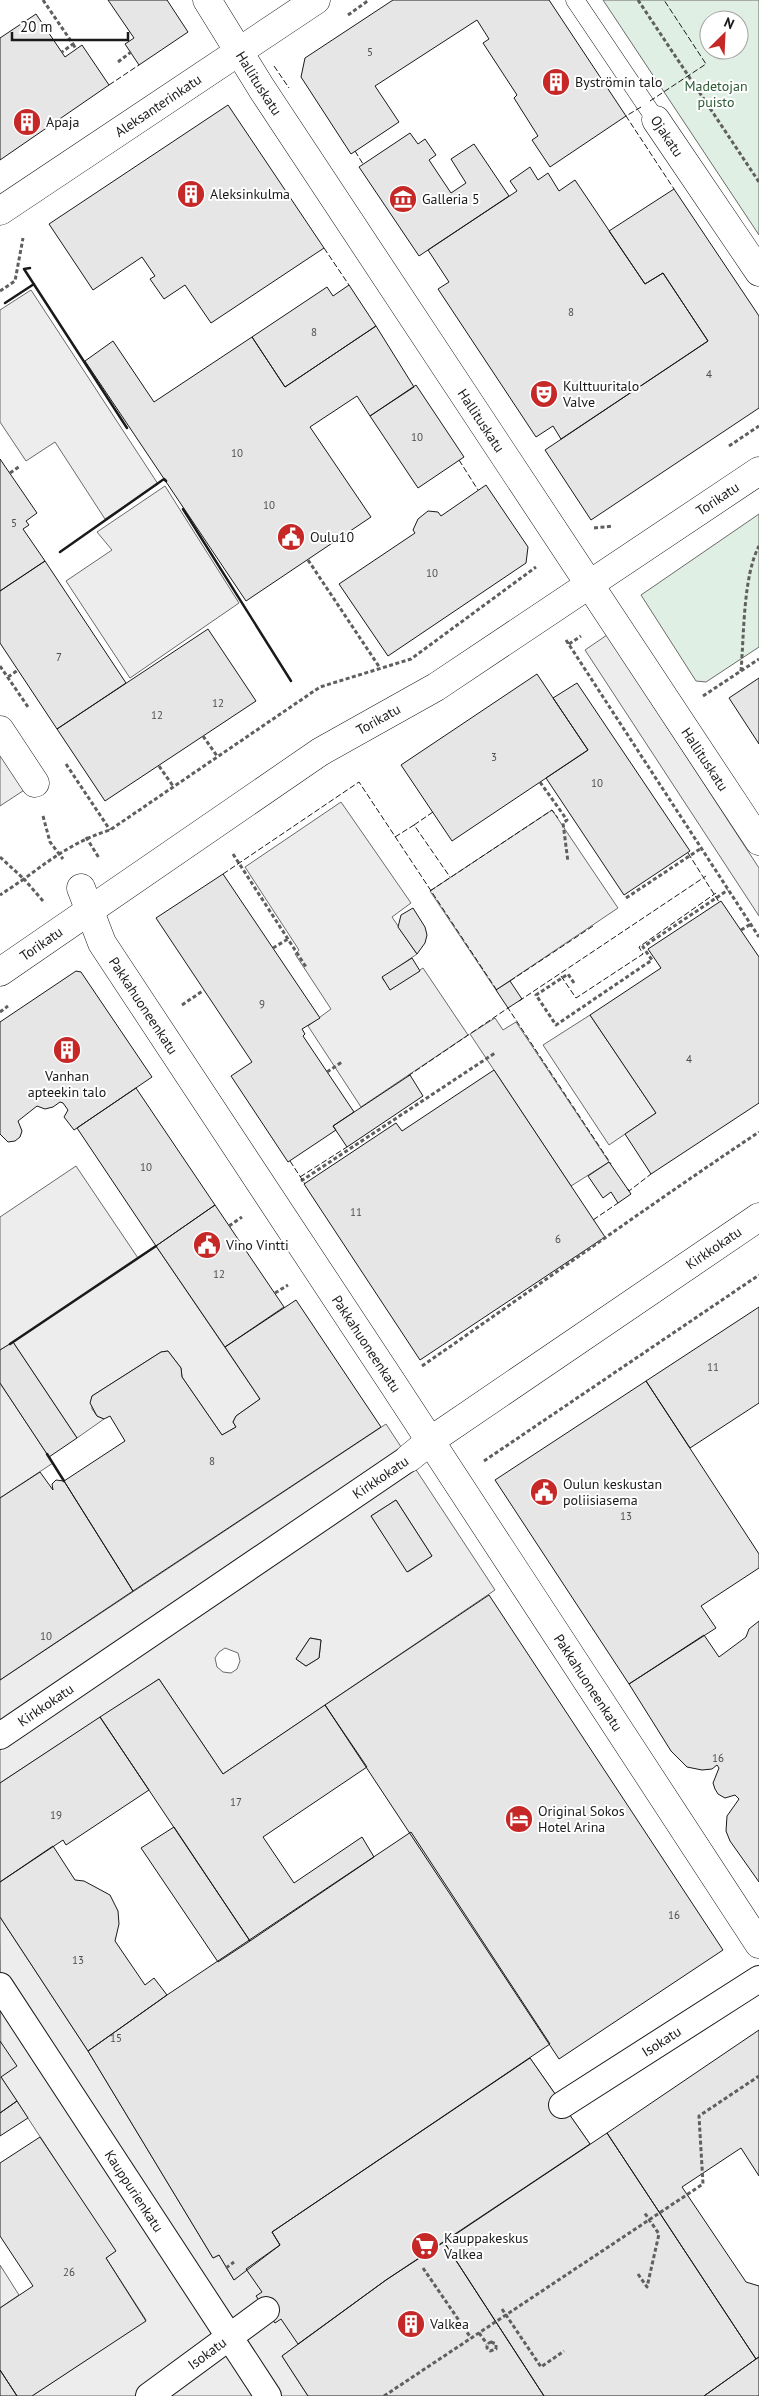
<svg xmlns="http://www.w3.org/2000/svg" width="759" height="2396" font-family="'PT Sans',sans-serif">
  <rect width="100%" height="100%" fill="#fff"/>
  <path fill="#e0efe3" stroke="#6a6a6a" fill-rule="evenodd" d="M 603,0 L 759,0 L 759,235 ZM 709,20 L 739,20 L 739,50 L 709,50 Z
    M 759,514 L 759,647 L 706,682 L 696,681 L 641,595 Z"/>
  <path fill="#ededed" stroke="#6a6a6a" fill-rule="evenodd" d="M 31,290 L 158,484 L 105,519 L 55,442 L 26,461 L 0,422 L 0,310 Z
    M 165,486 L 239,603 L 130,678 L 66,581 L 112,550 L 97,532 Z
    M 607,635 L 759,868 L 759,916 L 585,650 Z
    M 0,730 L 35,783 L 0,806 Z
    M 341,802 L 411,903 L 392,917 L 417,954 L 382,978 L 391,989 L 423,968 L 468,1035 L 361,1107 L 308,1026 L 331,1009 L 295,954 L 299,950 L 245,867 Z
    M 552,810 L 618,908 L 496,990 L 430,891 Z
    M 590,1015 L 656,1113 L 609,1145 L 543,1045 Z
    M 495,1018 L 503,1030 L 516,1022 L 609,1162 L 571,1186 L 470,1034 Z
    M 76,1166 L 138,1258 L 156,1246 L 260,1399 L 236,1416 L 233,1422 L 236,1427 L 222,1435 L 182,1377 L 181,1368 L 168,1351 L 161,1352 L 92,1396 L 92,1409 L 97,1416 L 104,1419 L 77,1438 L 13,1342 L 0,1350 L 0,1217 Z
    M 0,1383 L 53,1463 L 0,1498 Z
    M 386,1424 L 495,1590 L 223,1774 L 159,1679 L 0,1783 L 0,1680 ZM 396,1500 L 432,1556 L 408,1572 L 371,1516 ZM 310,1638 L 321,1640 L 319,1658 L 306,1666 L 296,1659 ZM 225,1648 L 238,1653 L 240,1661 L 237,1669 L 231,1673 L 223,1672 L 217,1667 L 215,1658 L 219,1652 Z
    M 0,1917 L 88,2051 L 213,2258 L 219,2255 L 234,2280 L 246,2269 L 272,2232 L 530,2058 L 590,2144 L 386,2280 L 282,2356 L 308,2396 L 32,2396 L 146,2320 L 106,2258 L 115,2251 L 1,2077 Z
    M 0,2265 L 19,2295 L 0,2308 Z"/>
  <path fill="#e6e6e6" stroke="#1a1a1a" d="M 108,0 L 167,0 L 188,32 L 139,65 L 125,44 L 134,38 Z
    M 393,0 L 549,0 L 626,116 L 550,167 L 532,140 L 538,136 L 514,98 L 517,95 L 483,43 L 489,39 L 477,20 L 375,86 L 399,122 L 351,154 L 301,77 L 305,58 Z
    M 36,14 L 65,57 L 82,45 L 109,85 L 0,160 L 0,38 Z
    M 228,105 L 324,248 L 211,323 L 185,285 L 164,299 L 150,279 L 155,276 L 142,257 L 93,290 L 49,224 Z
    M 410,133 L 418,144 L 425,139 L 436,155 L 429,160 L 451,193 L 466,183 L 451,159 L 474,144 L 509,196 L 419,256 L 359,167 Z
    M 530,167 L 538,180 L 548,173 L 559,191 L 575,180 L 645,284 L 663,273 L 708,341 L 561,439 L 553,426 L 536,437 L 438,289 L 449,282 L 428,250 L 517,191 L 510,181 Z
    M 674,189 L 759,316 L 759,408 L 591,520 L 545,450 L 708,341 L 663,273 L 645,284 L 609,231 Z
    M 349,285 L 376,326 L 285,387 L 252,337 L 327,287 L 333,296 Z
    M 376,326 L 414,387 L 370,416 L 357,396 L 310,427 L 371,517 L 246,601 L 85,361 L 113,341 L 154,402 L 252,337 L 285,387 Z
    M 416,385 L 464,457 L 418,488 L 370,416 Z
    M 0,459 L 37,513 L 26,521 L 29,525 L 23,529 L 45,561 L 0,591 Z
    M 486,485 L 528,547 L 526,563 L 388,656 L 339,584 L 415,533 L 413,530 L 418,519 L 428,511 L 438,512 L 441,516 Z
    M 45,561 L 126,683 L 57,729 L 0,643 L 0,591 Z
    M 208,629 L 256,701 L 105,801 L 57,729 Z
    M 537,674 L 588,750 L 452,841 L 401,765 Z
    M 759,678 L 759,744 L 729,698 Z
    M 577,683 L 690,851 L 624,895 L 546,778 L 588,750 L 553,698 Z
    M 223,874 L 320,1018 L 302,1029 L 305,1034 L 303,1036 L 354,1112 L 333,1126 L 336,1130 L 288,1162 L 231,1076 L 252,1062 L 156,918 Z
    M 721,901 L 759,957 L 759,1103 L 651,1174 L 625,1134 L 656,1113 L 590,1015 L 661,968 L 648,949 Z
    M 413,908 L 425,927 L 427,935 L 425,943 L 417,954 L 398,927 L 401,915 Z
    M 412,958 L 420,971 L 390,990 L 382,977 Z
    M 76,971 L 81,972 L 152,1077 L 74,1130 L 64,1117 L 68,1110 L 63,1103 L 60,1102 L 53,1107 L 45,1109 L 37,1106 L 18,1121 L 22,1131 L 20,1137 L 15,1141 L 8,1142 L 0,1134 L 0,1022 Z
    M 510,981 L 522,999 L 508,1008 L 496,990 Z
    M 494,1070 L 605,1237 L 420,1360 L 304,1184 L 396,1123 L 402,1131 Z
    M 410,1075 L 423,1096 L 347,1147 L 333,1126 Z
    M 136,1088 L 215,1205 L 156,1246 L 77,1128 Z
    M 609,1162 L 631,1194 L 618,1203 L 611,1192 L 603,1198 L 588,1176 Z
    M 215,1205 L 284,1307 L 225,1347 L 156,1246 Z
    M 296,1300 L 381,1427 L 133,1591 L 64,1481 L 125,1441 L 110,1416 L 104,1419 L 97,1416 L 90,1403 L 92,1396 L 161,1352 L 168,1351 L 181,1368 L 182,1377 L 222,1435 L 236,1427 L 233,1422 L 236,1416 L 260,1399 L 225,1347 Z
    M 759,1307 L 759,1403 L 690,1448 L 646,1381 Z
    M 13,1342 L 77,1438 L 49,1457 L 0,1383 L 0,1350 Z
    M 646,1381 L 759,1554 L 759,1568 L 701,1606 L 716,1628 L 629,1684 L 495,1480 Z
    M 40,1472 L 53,1490 L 52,1484 L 56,1480 L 64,1481 L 133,1591 L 0,1680 L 0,1498 Z
    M 396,1500 L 432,1556 L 407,1572 L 371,1516 Z
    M 489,1595 L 723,1950 L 559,2059 L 325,1705 Z
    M 759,1621 L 759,1882 L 730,1841 L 726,1831 L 727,1816 L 739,1799 L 735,1795 L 725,1798 L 718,1794 L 715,1789 L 713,1783 L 719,1768 L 717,1765 L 712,1769 L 702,1770 L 687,1767 L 671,1751 L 629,1684 L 704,1635 L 719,1657 L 746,1637 L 749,1629 Z
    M 310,1638 L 321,1640 L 319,1658 L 306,1666 L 296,1659 Z
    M 159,1679 L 223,1774 L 325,1705 L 367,1767 L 263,1837 L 294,1883 L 362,1837 L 374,1857 L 250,1941 L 100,1717 Z
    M 100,1717 L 149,1790 L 66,1845 L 63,1840 L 0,1882 L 0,1783 Z
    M 174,1827 L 250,1941 L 218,1962 L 141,1848 Z
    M 411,1832 L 550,2044 L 272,2232 L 280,2245 L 234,2280 L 219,2255 L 213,2258 L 88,2051 L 167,1995 Z
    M 53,1846 L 75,1880 L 84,1881 L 110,1895 L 118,1911 L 119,1924 L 115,1941 L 145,1985 L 154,1978 L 167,1995 L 88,2051 L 0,1917 L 0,1882 Z
    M 759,2030 L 759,2176 L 741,2148 L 682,2187 L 746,2282 L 759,2286 L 759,2357 L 756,2359 L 607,2133 Z
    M 0,2041 L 17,2066 L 1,2077 L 17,2101 L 0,2113 Z
    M 530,2058 L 590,2144 L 386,2280 L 298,2344 L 281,2319 L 275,2323 L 256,2296 L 262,2292 L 246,2269 L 280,2245 L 272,2232 Z
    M 17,2101 L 28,2118 L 0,2136 L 0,2113 Z
    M 607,2133 L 756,2359 L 704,2396 L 544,2396 L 444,2242 Z
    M 40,2137 L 116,2251 L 106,2258 L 146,2321 L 32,2396 L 17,2396 L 0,2370 L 0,2308 L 33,2286 L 0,2236 L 0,2163 Z
    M 444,2242 L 544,2396 L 308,2396 L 282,2356 L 386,2280 Z
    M 759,2357 L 759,2396 L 704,2396 L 756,2359 Z
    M 0,2370 L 17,2396 L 0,2396 Z"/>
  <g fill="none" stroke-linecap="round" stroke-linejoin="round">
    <defs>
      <path id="service" d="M 575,0 L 656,120"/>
      <g id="pedestrian">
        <path id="s1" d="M 0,1736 L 409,1458"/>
        <path id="s2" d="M 0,1986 L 268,2396"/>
        <path id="s3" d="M 562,2105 L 759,1979"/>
        <path id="s4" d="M 149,2396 L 266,2310"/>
      </g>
      <g id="minor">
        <path id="s5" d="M 207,0 L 262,89 L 759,841"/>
        <path d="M 656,120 L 759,272"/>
        <path d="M 0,730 L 35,783"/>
        <path id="s6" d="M 81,888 L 102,943 L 393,1384 L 759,1944"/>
        <path id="s7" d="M 0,972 L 320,752 L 436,687 L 759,471"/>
        <path id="s8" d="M 409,1458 L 430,1441 L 759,1217"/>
      </g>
      <g id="secondary">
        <path id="s9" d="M 0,211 L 316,0"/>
      </g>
    </defs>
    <use href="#service" stroke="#1a1a1a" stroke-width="19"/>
    <use href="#pedestrian" stroke="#1a1a1a" stroke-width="28"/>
    <use href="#minor" stroke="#1a1a1a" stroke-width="29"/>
    <use href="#secondary" stroke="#1a1a1a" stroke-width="29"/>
    <path stroke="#5f5f5f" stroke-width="3" stroke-dasharray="4 2.5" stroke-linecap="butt" d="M 43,0 L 73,44 L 62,52
      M 638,0 L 759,182
      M 348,15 L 369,0
      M 73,44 L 76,49
      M 118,62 L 131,52
      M 0,291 L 15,281 L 23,238
      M 729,446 L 759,426
      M 10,473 L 20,466
      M 594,528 L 613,526
      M 308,560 L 380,668
      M 566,640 L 759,937
      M 569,644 L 581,636
      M 0,666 L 28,707
      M 741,671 C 744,636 743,576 759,546
      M 8,677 L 18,670
      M 703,696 L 759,659
      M 203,736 L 217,756
      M 66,764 L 110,830
      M 159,766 L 173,786
      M 540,782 L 567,820 L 563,823 L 568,862
      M 43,816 L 50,842 L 63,859
      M 86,837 L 99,858
      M 233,854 L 306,967
      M 0,857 L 24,879 L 0,895
      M 626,898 L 700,849
      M 43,901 L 24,879 C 52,858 77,840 110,830 L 320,687 L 411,659 L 536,567
      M 741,930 L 751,924
      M 273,948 L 288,939
      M 574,983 L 568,974 L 536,995 L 556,1025 L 652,960 L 643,947 L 728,890
      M 182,1005 L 204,990
      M 0,1012 L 8,1006
      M 327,1072 L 342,1062
      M 301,1181 L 495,1053
      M 229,1226 L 242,1217
      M 275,1293 L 288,1285
      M 422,1366 C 535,1288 645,1208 759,1132
      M 484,1461 L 759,1275
      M 226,2268 L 234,2262
      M 423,2268 L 471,2338
      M 638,2274 L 647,2287 L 659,2234 L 644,2212
      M 502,2309 L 541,2367 L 564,2351
      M 479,2333 L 487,2344
      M 491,2342 L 496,2344 L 496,2349 L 490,2351 L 487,2348 L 487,2344 Z
      M 384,2396 L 703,2184 L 699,2116 L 759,2076"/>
    <use href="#service" stroke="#fff" stroke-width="18"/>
    <use href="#pedestrian" stroke="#fff" stroke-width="26"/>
    <use href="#minor" stroke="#fff" stroke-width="28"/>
    <use href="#secondary" stroke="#fff" stroke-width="28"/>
    <path stroke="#1a1a1a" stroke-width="1" stroke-dasharray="6 2.5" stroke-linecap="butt" d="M 274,66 L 289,88
      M 109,85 L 139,65
      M 650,101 L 706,64 L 664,0
      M 641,107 L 626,116 L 674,189
      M 355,151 L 363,164
      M 324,248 L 349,285
      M 459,460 L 478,490
      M 414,825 L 433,812
      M 395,837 L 414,825 L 450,877
      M 688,853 L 719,902
      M 223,874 L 359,782 L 498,992
      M 430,891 L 552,810 L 558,818
      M 561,976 L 576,998 L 643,954 L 639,947 L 716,893
      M 510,981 L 593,926
      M 519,1001 L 706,876
      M 408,1076 L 508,1008 L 611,1164
      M 290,1161 L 305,1184
      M 300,1177 L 347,1147
      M 628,1189 L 629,1191 L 651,1174
      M 593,1220 L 618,1203"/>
    <path stroke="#1a1a1a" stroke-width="2.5" d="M 30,268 L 24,269 L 127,428
      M 5,303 L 34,284
      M 183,509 L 291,681
      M 60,552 L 164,479 L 166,481
      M 10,1344 L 156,1246
      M 47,1454 L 64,1481"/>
  </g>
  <defs>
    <symbol id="building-disc" viewBox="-11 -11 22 22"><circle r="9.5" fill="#c62828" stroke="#fff"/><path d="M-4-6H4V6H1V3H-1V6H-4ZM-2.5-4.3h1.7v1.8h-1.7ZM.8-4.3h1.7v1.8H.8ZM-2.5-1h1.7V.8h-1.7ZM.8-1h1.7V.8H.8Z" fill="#fff"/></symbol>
    <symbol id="museum-disc" viewBox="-11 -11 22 22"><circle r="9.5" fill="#c62828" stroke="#fff"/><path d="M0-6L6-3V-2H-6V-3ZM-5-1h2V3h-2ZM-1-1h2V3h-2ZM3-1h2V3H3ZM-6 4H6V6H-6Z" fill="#fff"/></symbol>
    <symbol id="theatre-disc" viewBox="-11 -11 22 22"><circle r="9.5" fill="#c62828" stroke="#fff"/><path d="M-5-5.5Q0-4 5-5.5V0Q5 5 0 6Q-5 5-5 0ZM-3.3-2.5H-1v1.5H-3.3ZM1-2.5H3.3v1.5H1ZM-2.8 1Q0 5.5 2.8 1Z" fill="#fff"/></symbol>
    <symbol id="civic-disc" viewBox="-11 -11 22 22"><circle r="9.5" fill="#c62828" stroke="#fff"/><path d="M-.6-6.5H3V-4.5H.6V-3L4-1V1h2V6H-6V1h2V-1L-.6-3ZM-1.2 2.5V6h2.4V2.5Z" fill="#fff"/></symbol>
    <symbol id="hotel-disc" viewBox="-11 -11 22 22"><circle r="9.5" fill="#c62828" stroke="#fff"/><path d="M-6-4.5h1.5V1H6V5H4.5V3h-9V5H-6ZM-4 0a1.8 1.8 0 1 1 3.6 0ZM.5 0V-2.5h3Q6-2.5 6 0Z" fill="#fff"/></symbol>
    <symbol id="supermarket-disc" viewBox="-11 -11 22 22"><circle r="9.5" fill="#c62828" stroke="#fff"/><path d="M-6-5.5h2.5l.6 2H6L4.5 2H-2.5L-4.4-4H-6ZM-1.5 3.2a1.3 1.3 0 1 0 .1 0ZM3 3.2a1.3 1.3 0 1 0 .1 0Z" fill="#fff"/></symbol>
  </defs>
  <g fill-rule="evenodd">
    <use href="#building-disc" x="540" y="66" width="32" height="32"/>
    <use href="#building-disc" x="11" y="106" width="32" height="32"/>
    <use href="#building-disc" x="175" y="178" width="32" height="32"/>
    <use href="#museum-disc" x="387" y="183" width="32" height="32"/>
    <use href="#theatre-disc" x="528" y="378" width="32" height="32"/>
    <use href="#civic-disc" x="275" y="521" width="32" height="32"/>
    <use href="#building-disc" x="51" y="1034" width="32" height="32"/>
    <use href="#civic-disc" x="191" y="1229" width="32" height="32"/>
    <use href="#civic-disc" x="528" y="1476" width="32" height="32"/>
    <use href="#hotel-disc" x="503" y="1803" width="32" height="32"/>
    <use href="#supermarket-disc" x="409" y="2230" width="32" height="32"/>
    <use href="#building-disc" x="395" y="2308" width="32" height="32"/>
  </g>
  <g text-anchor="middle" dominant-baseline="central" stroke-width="4" stroke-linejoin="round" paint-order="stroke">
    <g font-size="11" fill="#4d4d4d">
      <text x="370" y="52">5</text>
      <text x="571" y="312">8</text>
      <text x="314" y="332">8</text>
      <text x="709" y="374">4</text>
      <text x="417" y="437">10</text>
      <text x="237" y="453">10</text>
      <text x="269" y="505">10</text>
      <text x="14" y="523">5</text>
      <text x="432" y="573">10</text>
      <text x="59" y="657">7</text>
      <text x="218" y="703">12</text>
      <text x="157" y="715">12</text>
      <text x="494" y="757">3</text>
      <text x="597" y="783">10</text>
      <text x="262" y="1004">9</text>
      <text x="689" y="1059">4</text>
      <text x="146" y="1167">10</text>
      <text x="356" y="1212">11</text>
      <text x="558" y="1239">6</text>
      <text x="219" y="1274">12</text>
      <text x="713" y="1367">11</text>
      <text x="212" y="1461">8</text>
      <text x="626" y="1516">13</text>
      <text x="46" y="1636">10</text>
      <text x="718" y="1758">16</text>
      <text x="236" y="1802">17</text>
      <text x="56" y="1815">19</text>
      <text x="674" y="1915">16</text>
      <text x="78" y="1960">13</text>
      <text x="116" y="2038">15</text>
      <text x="69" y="2272">26</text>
    </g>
    <g font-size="14" fill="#1a1a1a" stroke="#fff" text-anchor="start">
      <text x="575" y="82">Byströmin talo</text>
      <text x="46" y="122">Apaja</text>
      <text x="210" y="194">Aleksinkulma</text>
      <text x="422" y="199">Galleria 5</text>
      <text x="563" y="386">Kulttuuritalo<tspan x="563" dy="16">Valve</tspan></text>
      <text x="310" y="537">Oulu10</text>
      <text x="67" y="1076" text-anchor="middle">Vanhan<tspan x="67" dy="16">apteekin talo</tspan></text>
      <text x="226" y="1245">Vino Vintti</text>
      <text x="563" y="1484">Oulun keskustan<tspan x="563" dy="16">poliisiasema</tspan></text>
      <text x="538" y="1811">Original Sokos<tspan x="538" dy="16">Hotel Arina</tspan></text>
      <text x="444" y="2238">Kauppakeskus<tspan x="444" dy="16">Valkea</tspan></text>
      <text x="430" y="2324">Valkea</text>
    </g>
    <g font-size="14" fill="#1a1a1a" stroke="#fff">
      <text stroke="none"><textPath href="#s5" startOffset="98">Hallituskatu</textPath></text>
      <text stroke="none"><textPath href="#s9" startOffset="190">Aleksanterinkatu</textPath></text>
      <text transform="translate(667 136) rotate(56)">Ojakatu</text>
      <text stroke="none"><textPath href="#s5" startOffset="502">Hallituskatu</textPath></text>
      <text stroke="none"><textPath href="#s7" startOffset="860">Torikatu</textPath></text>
      <text stroke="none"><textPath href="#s7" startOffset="455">Torikatu</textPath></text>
      <text stroke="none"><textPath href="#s5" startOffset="908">Hallituskatu</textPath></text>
      <text stroke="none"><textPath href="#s7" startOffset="50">Torikatu</textPath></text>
      <text stroke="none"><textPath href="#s6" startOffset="134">Pakkahuoneenkatu</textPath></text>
      <text stroke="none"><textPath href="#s8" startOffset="370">Kirkkokatu</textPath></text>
      <text stroke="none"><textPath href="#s6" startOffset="539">Pakkahuoneenkatu</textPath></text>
      <text stroke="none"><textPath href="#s1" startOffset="460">Kirkkokatu</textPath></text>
      <text stroke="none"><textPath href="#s6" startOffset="944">Pakkahuoneenkatu</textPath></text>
      <text stroke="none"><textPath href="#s1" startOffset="55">Kirkkokatu</textPath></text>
      <text stroke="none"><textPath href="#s3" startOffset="118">Isokatu</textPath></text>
      <text stroke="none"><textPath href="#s2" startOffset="245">Kauppurienkatu</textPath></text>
      <text stroke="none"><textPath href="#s4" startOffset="72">Isokatu</textPath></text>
    </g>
    <g font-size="14" fill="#2b5a34" stroke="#fff">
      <text x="716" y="86">Madetojan<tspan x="716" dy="16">puisto</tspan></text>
    </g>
  </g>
  <g transform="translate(724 35) rotate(24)"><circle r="24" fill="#ffffff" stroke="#a3a3a3"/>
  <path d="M0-4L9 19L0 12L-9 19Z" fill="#c62828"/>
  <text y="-8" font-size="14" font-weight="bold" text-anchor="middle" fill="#1a1a1a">N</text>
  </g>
  <path d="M12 32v8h116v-8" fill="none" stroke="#1a1a1a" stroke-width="2.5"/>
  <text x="20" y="32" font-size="15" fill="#1a1a1a" stroke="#ffffff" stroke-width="4" paint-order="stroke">20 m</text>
</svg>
